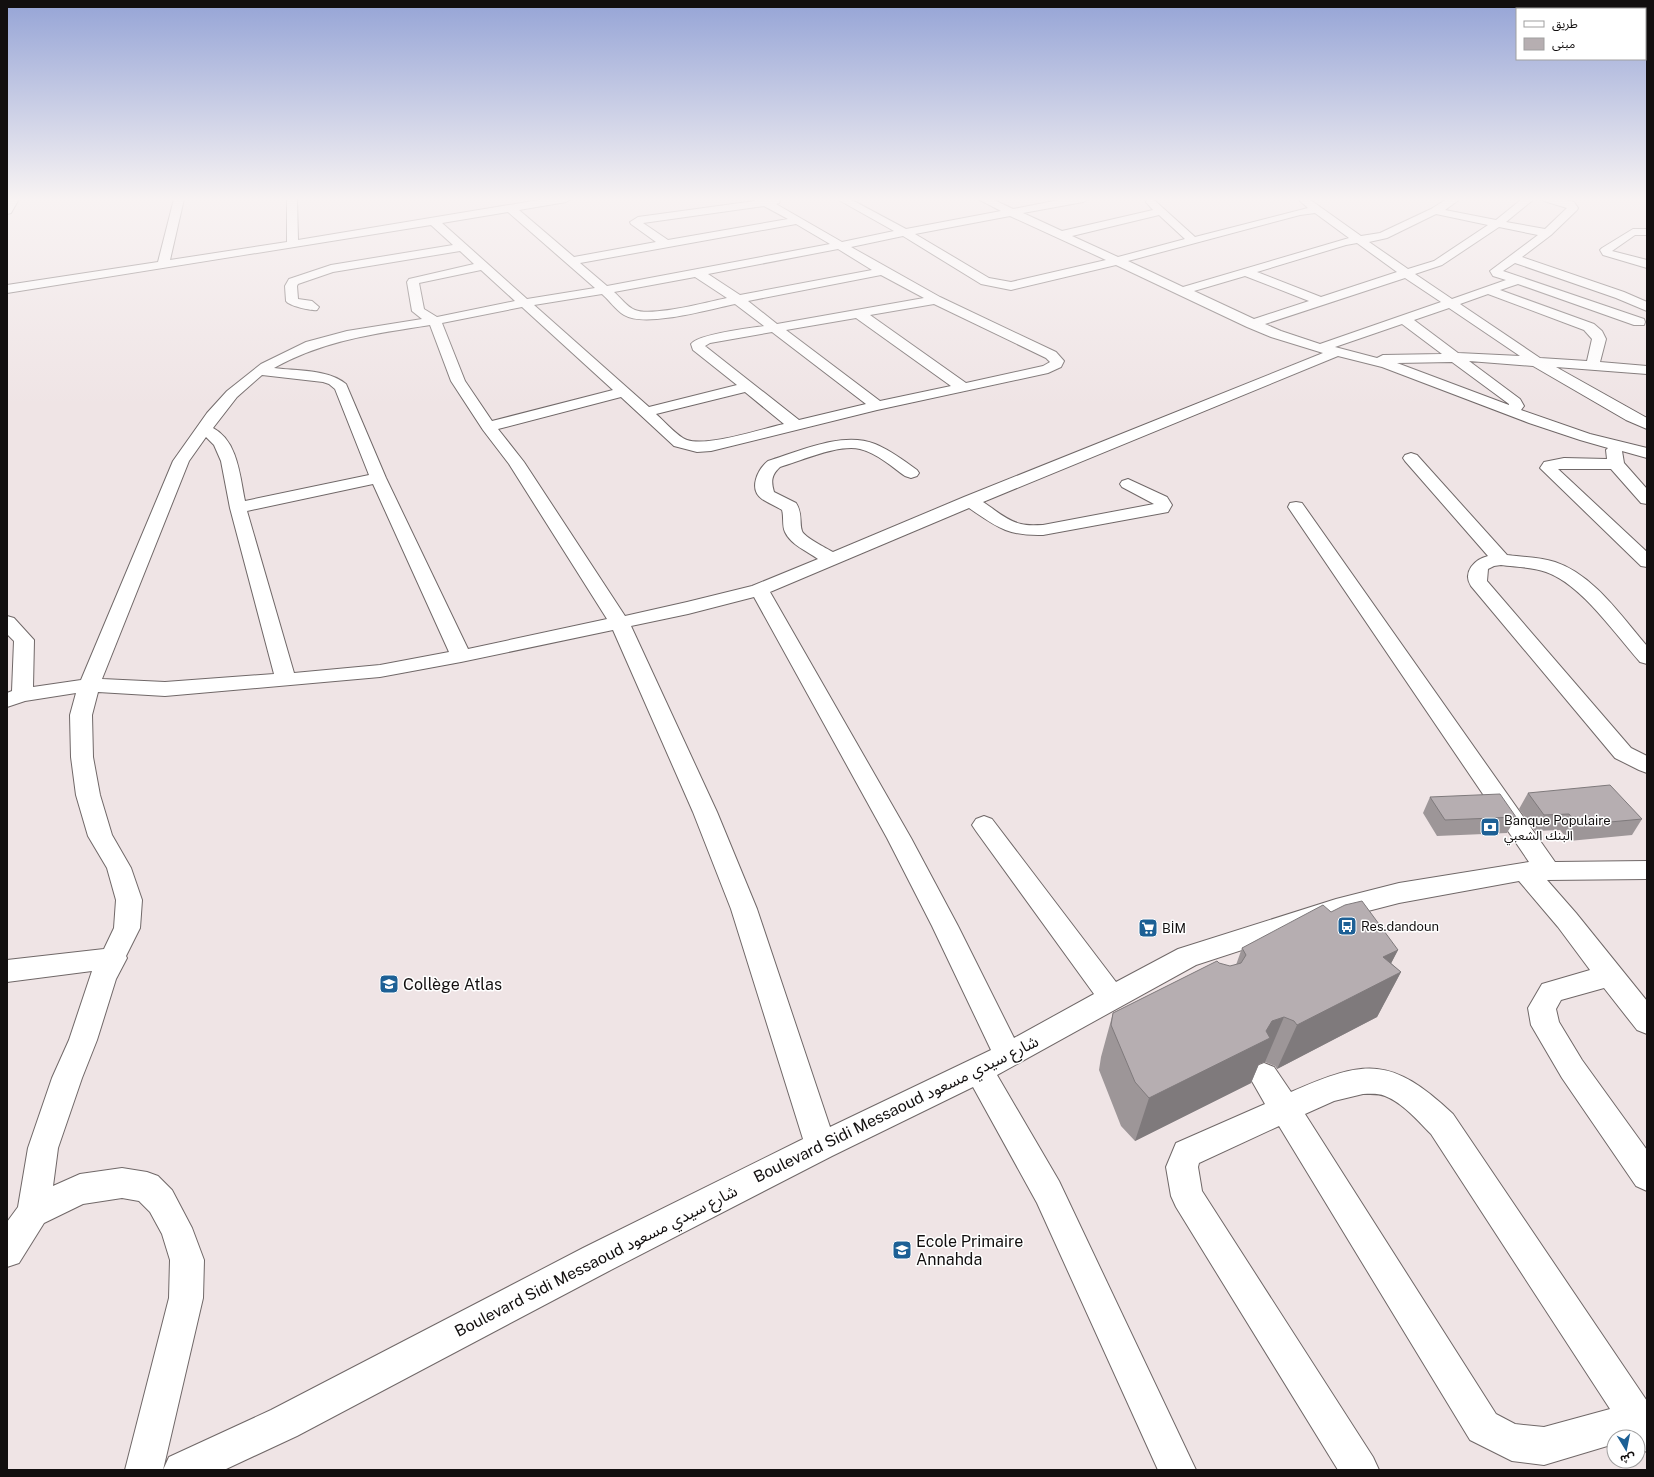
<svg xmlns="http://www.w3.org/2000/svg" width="1654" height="1477" font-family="'Public Sans','Noto Sans Arabic',sans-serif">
  <rect width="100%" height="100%" fill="#efe4e5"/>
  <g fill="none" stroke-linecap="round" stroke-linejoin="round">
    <defs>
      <path id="minor" d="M 9,199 L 19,199 L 11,213 L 7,214 L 7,202 Z
        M 174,199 L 184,199 L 170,260 L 287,242 L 287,199 L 297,199 L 298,240 L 545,199 L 571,199 L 566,202 L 519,210 L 574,257 L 656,242 L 631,224 L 630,222 L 638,217 L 755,201 L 754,199 L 779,199 L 780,201 L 779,203 L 776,204 L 842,242 L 894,231 L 837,199 L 850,199 L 906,229 L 1001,211 L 978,199 L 992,199 L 1013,209 L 1064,199 L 1088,199 L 1083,202 L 1023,213 L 1062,231 L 1153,210 L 1146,202 L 1147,200 L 1153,199 L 1195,237 L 1308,208 L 1300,201 L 1301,199 L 1309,199 L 1361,236 L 1380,233 L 1431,209 L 1447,199 L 1460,199 L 1445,210 L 1496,220 L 1522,199 L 1534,199 L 1506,222 L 1545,229 L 1567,208 L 1544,201 L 1543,199 L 1563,199 L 1574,202 L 1578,208 L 1577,210 L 1551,235 L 1522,257 L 1624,292 L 1647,302 L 1647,311 L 1616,298 L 1515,263 L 1503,271 L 1644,319 L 1645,322 L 1644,325 L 1634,325 L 1518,284 L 1500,290 L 1594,324 L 1602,331 L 1606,339 L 1600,362 L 1647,366 L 1647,374 L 1556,367 L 1647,418 L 1647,429 L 1626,420 L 1533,366 L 1469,361 L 1520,399 L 1524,406 L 1521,410 L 1590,434 L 1647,448 L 1647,458 L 1622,451 L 1624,463 L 1647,489 L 1647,504 L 1641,503 L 1611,469 L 1558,469 L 1647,552 L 1647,567 L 1641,566 L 1540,468 L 1544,462 L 1564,458 L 1607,459 L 1606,450 L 1608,448 L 1580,440 L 1529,423 L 1382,367 L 1338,356 L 983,502 C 994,509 1007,521 1021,524 C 1028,526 1036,525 1043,525 L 1154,504 L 1122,487 L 1120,484 L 1122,481 L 1128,479 L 1167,497 L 1172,505 L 1168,512 L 1043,535 C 1007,536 997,527 969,508 L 770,592 L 911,838 L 958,926 L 1014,1038 L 1094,994 L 976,831 L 972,825 L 976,819 L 984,816 L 992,819 L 1116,982 L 1178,949 L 1336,899 L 1399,883 L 1529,862 L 1288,507 L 1290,503 L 1296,502 L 1302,503 L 1555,862 L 1647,861 L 1647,879 L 1547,880 L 1576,913 L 1647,1001 L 1647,1034 L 1637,1030 L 1604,988 L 1561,1000 L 1556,1009 L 1559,1022 L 1582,1060 L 1647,1150 L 1647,1191 L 1636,1186 L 1562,1078 L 1531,1025 L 1528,1008 L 1542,984 L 1590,970 L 1558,927 L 1519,881 L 1399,903 L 1337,919 L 1196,965 L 997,1075 L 1059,1181 L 1196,1470 L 1158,1470 L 1037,1203 L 973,1087 L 832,1156 L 607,1272 L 297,1436 L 224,1470 L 163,1470 L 169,1457 L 271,1410 L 583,1248 L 803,1139 L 731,909 L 693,812 L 613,630 L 461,662 L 380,677 L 165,696 L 98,692 L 92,715 L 93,757 L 100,795 L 112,835 L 131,868 L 142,900 L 140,928 L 126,956 L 127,958 L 116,979 L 97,1040 L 82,1078 L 58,1148 L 53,1186 L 80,1174 L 122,1168 L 147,1172 L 158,1176 L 172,1190 L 192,1228 L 204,1260 L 203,1298 L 163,1470 L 125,1470 L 169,1298 L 170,1260 L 162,1234 L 150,1212 L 139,1201 L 122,1198 L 83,1204 L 44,1223 L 19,1263 L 7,1267 L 7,1222 L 18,1207 L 28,1148 L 52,1078 L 69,1040 L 92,971 L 7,982 L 7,960 L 104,949 L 114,928 L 116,900 L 107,868 L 88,836 L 76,795 L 71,757 L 70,715 L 76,693 L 25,701 L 7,707 L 7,693 L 12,691 L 14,641 L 7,634 L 7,616 L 14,618 L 34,640 L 33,687 L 81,680 L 173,461 L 207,413 L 227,391 L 261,364 L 306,342 L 347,331 L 422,319 L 412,311 L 407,282 L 409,279 L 474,264 L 460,251 L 333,272 L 298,284 L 297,286 L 298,299 L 312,301 L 319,307 L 317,310 C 312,311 289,306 286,301 L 285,286 L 289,279 L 331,265 L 453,245 L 431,225 L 7,293 L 7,285 L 158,262 ZM 764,206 L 788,219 L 668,240 L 643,223 ZM 508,212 L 595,288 L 527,299 L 442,223 ZM 1315,213 L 1349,238 L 1183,287 L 1128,261 L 1300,215 ZM 1436,214 L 1488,225 L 1434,261 L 1408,269 L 1369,242 L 1387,238 ZM 1159,215 L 1185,239 L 1118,257 L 1072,236 ZM 1010,216 L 1106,260 L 1011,282 L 989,278 L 915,234 ZM 796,224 L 830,244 L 607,286 L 580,263 ZM 1499,227 L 1538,235 L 1490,271 L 1493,276 L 1506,280 L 1452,299 L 1415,274 L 1442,265 ZM 903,236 L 981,284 L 1011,290 L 1116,265 L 1247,327 L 1271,337 L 1323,353 L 964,497 L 833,552 C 826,548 804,537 802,531 C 799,522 803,514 796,503 L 774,492 C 771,482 771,475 780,467 C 801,461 838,444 860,449 C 877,453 892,467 905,476 L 911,478 L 917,476 L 919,473 L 917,470 C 903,460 890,450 875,444 C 843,431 800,451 768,461 C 758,469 748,489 762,499 C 768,503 776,506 782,510 C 784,516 782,526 785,532 C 791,545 807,551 818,559 L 752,586 L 687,602 L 625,616 L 524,462 L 498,429 L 621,397 L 674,446 L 697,452 L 711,451 L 877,410 L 1048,373 L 1061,367 L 1064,361 L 1056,352 L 940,297 L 851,247 ZM 1357,243 L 1397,272 L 1321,297 L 1257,272 L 1346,245 ZM 838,249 L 872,270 L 740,295 L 708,274 ZM 481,270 L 515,301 L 437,317 L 424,309 L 419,283 ZM 881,275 L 924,298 L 777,324 L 748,301 ZM 1245,276 L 1309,301 L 1254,319 L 1194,291 ZM 695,277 L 727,298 C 707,302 652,317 635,310 C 627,307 620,297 614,292 ZM 1405,278 L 1441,302 L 1320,344 L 1281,331 L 1265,324 ZM 602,294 C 609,300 616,310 624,315 C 645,328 711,309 735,304 L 764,326 C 750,328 698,334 691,344 L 693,350 L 737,385 L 649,407 L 534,305 ZM 1488,294 L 1584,330 L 1592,339 L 1587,361 L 1540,358 L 1460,304 ZM 934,304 L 1046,358 L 1050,362 L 1043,366 L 966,383 L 870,315 ZM 522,307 L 613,390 L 492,421 L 465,381 L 442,323 ZM 1449,308 L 1520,356 L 1458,353 L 1414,320 ZM 856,318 L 951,386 L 880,401 L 786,330 ZM 1402,324 L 1442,354 L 1383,355 L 1377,358 L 1335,347 ZM 430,325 L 451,381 L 483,430 L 509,464 L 607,619 L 468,649 L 386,478 L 346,384 C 328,369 296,371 274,368 C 324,340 374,334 430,325 ZM 772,332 L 866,404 L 799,420 L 705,346 L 710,343 ZM 1452,362 L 1509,404 L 1509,405 L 1397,363 ZM 262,375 L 323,382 L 329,384 L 335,389 L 369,475 L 245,501 C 240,477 238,441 213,428 L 237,397 ZM 745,392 L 784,424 C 761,429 708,447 687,440 C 678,437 664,421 656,414 ZM 206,437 L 214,445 L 221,461 L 230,508 L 274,674 L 165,682 L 102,679 L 189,461 ZM 373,484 L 449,652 L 380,665 L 294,673 L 247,511 ZM 754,597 L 887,838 L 932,926 L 991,1050 L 830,1127 L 757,909 L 717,812 L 631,626 L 688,614 Z
        M 1633,229 L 1647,229 L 1647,235 L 1635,235 L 1612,251 L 1647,260 L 1647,268 L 1603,255 L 1600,250 L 1602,248 Z
        M 1411,453 L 1417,455 L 1507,555 C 1522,557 1540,557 1555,562 C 1594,575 1621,616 1647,646 L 1647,664 L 1640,662 C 1615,634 1581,584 1546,572 C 1533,567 1515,567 1501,565 L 1494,566 L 1488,569 L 1487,581 L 1631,748 L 1647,756 L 1647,773 L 1639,770 L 1615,758 L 1471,586 C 1462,572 1475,559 1488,556 L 1405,461 L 1403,458 L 1405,455 Z
        M 1264,1063 L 1274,1067 L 1291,1092 C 1366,1059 1391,1056 1453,1114 L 1647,1401 L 1647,1452 L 1638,1448 L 1638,1437 L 1614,1437 L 1614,1444 L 1544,1465 L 1512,1461 L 1470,1440 L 1279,1126 L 1199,1163 L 1198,1167 L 1202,1191 L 1373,1457 L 1379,1470 L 1338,1470 L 1176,1207 L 1171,1196 L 1166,1167 L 1176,1143 L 1265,1104 L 1249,1076 L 1254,1067 ZM 1363,1094 C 1370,1094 1378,1093 1385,1096 C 1403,1103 1418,1121 1431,1134 L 1610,1409 L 1544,1427 L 1515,1424 L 1496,1414 L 1305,1114 L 1334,1101 Z"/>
    </defs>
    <use href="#minor" stroke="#706868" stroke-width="2"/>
    <use href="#minor" fill="#fff" fill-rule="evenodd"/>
  </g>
  <path fill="#9d9698" d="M 1528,793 L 1642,819 L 1632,835 L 1569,841 L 1560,830 L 1535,831 L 1519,809 Z
    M 1430,797 L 1516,817 L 1507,833 L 1437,836 L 1423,813 Z
    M 1331,912 L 1398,950 L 1391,963 L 1401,972 L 1377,1017 L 1277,1069 L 1275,1066 L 1265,1062 L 1259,1064 L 1251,1083 L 1135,1141 L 1121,1126 L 1099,1070 L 1101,1057 L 1113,1013 L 1230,966 L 1236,965 L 1242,948 Z"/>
  <path fill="#7f7a7c" d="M 1398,950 L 1382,981 L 1401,972 L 1377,1017 L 1277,1069 L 1297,1025 L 1383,957 Z
    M 1284,1017 L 1265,1062 L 1259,1064 L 1251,1083 L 1135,1141 L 1149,1098 L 1272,1021 Z"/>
  <path fill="#b6aeb1" stroke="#7f7a7c" d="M 1610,785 L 1642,819 L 1578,825 L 1569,814 L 1544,815 L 1528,793 Z
    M 1500,794 L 1516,817 L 1445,820 L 1430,797 Z
    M 1362,901 L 1398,950 L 1383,957 L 1401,972 L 1297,1025 L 1294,1021 L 1284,1017 L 1272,1021 L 1266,1031 L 1270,1038 L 1149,1098 L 1135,1082 L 1111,1025 L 1113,1013 L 1217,961 L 1219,963 L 1230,966 L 1241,963 L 1246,955 L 1242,948 L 1323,905 L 1331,912 L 1345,905 Z"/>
  <linearGradient id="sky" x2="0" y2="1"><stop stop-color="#95a4d6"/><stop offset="0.49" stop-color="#f8f3f3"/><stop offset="1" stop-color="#f8f3f3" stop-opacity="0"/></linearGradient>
  <rect width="1654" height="406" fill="url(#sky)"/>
  <defs>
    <symbol id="bank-square" viewBox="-11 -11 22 22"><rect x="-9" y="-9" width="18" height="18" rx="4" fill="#1d6095" stroke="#fff"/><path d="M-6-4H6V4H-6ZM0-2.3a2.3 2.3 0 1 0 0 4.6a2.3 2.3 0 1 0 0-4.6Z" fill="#fff"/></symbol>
    <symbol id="bus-square" viewBox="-11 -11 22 22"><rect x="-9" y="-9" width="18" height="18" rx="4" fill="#1d6095" stroke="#fff"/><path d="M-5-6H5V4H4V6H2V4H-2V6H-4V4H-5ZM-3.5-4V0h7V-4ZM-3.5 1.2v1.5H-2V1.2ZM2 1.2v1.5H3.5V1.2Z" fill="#fff"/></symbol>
    <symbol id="supermarket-square" viewBox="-11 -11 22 22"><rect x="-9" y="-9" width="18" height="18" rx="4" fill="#1d6095" stroke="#fff"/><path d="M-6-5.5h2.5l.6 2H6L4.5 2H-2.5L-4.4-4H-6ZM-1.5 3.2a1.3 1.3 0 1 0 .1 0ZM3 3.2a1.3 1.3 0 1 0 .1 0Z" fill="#fff"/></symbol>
    <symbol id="school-square" viewBox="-11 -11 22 22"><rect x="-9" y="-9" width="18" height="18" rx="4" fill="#1d6095" stroke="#fff"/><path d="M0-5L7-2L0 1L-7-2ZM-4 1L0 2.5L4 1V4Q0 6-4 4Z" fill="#fff"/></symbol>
  </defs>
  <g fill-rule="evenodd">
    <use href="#bank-square" x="1479" y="816" width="22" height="22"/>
    <use href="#bus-square" x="1336" y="915" width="22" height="22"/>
    <use href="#supermarket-square" x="1137" y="917" width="22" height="22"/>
    <use href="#school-square" x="378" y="973" width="22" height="22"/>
    <use href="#school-square" x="891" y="1239" width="22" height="22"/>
  </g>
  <g text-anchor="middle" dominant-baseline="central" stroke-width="3" stroke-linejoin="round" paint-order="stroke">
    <g font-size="13" fill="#120f0f" stroke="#fff" text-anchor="start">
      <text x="1504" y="820">Banque Populaire<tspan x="1504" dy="15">البنك الشعبي</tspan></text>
      <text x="1361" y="926">Res.dandoun</text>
      <text x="1162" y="928">BİM</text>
    </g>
    <g font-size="16" fill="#120f0f" stroke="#fff" text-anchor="start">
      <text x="403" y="984">Collège Atlas</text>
      <text x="916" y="1241">Ecole Primaire<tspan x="916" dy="18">Annahda</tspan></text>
    </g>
    <g font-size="16" fill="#120f0f" stroke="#fff">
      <text transform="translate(896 1109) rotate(-26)">Boulevard Sidi Messaoud شارع سيدي مسعود</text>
      <text transform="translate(596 1261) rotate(-27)">Boulevard Sidi Messaoud شارع سيدي مسعود</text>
    </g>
  </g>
  <rect width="1654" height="1477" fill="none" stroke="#120f0f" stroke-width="16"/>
  <rect x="1516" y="8" width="130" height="52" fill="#ffffff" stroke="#a09f9f"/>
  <rect x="1524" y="21" width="20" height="6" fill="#ffffff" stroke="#a09f9f"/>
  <text x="1552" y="28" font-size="12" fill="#120f0f">طريق</text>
  <rect x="1524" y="38" width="20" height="12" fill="#b6aeb1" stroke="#a09f9f"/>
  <text x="1552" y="48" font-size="12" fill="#120f0f">مبنى</text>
  <g transform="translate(1626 1449) rotate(170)"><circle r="19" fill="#ffffff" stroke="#a09f9f"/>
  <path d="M0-3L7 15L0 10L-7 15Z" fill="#1d6095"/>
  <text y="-6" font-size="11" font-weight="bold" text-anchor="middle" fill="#120f0f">ش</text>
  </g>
</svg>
